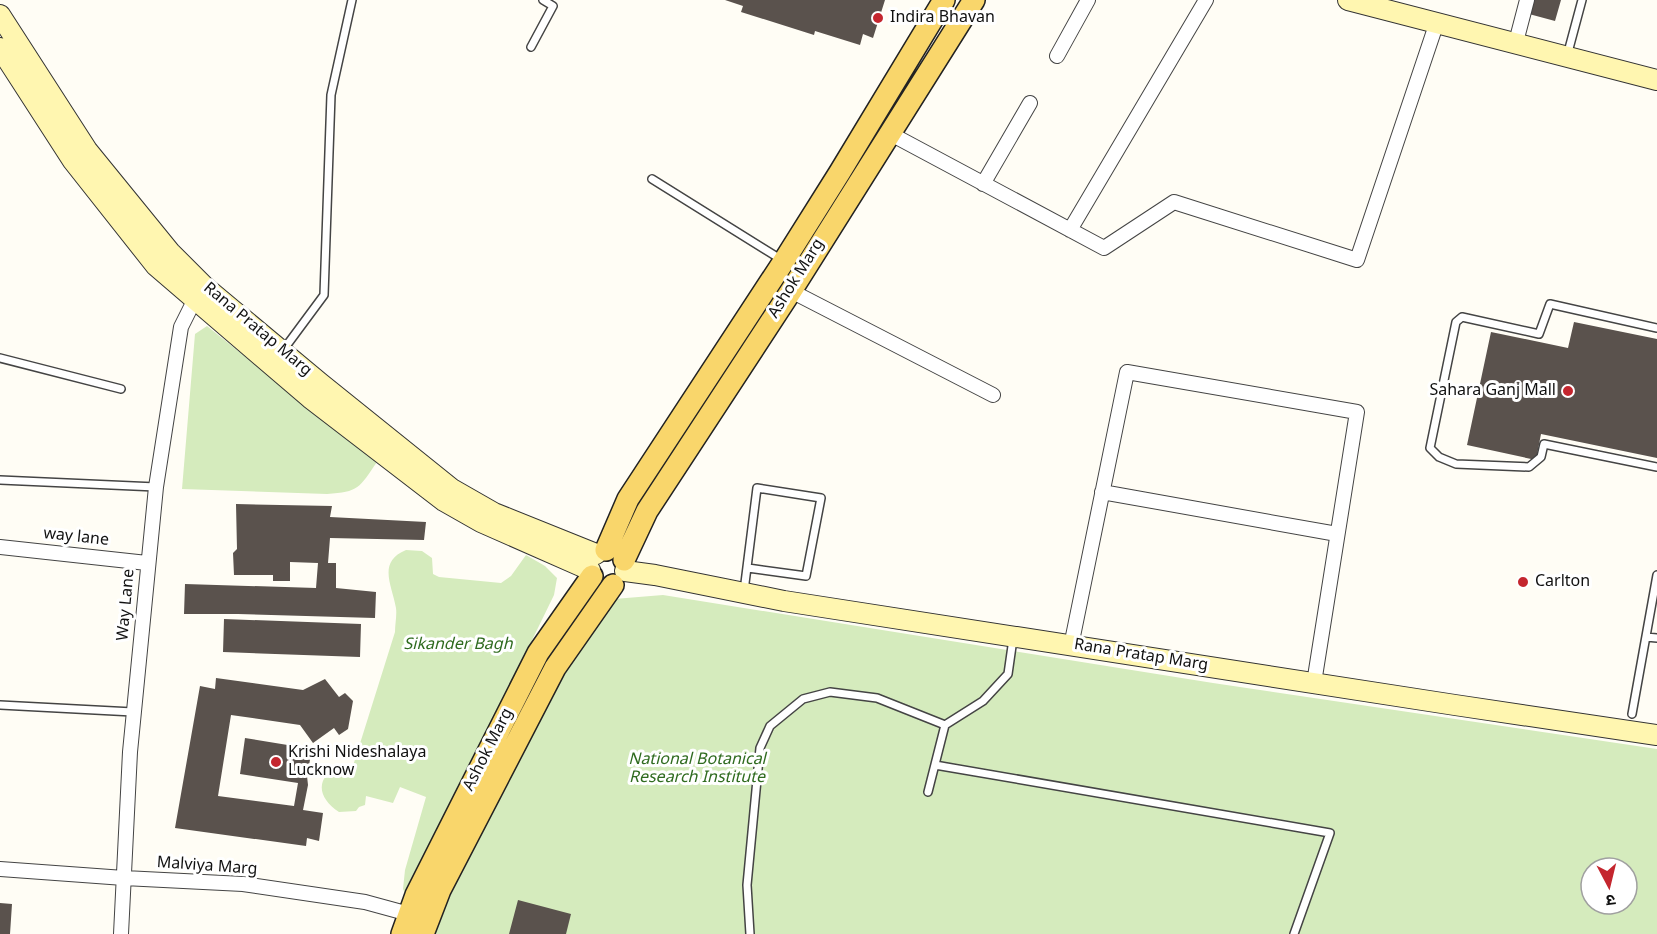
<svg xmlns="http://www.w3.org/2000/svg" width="1657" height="934" font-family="Georgia,'Noto Sans Devanagari',serif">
  <rect width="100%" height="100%" fill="#fffdf5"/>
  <path fill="#d5ebbd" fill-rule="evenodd" d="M 207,326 L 377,462 C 359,488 359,492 327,494 L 182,489 L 195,334 Z
    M 406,550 L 422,551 L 432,558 L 433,574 L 439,577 L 501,583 L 511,576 L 526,555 L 545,566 L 557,578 L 554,595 L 407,897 L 403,889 L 405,870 L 426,797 L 400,787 L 393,803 L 366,796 L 365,805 L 359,807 L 356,811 L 339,812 C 316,797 315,776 342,765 L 348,769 L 352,769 L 395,632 C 395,624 397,615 396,608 C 392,585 377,562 406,550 Z
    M 663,595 L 1213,683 L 1657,749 L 1657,934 L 431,934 L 570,654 L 614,599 ZM 1591,868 L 1627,868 L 1627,904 L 1591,904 Z"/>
  <path fill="#5a524d" d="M 725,0 L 885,0 L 873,38 L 863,34 L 860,45 L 815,31 L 814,35 L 741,12 L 743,6 Z
    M 1532,0 L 1561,0 L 1555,21 L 1529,14 Z
    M 1574,322 L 1657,339 L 1657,458 L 1541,434 L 1536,460 L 1467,445 L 1491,332 L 1568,348 Z
    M 236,504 L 332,506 L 330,517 L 426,522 L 424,540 L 330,538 L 328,563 L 336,563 L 336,588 L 376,592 L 375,618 L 238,614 L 184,614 L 185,584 L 316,588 L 318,563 L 290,562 L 290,581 L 273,581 L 273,575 L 234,575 L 233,553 L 237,549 Z
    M 224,619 L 361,624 L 360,657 L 223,652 Z
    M 216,678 L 303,690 L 325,679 L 339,697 L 345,693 L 353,701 L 348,729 L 339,735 L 334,728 L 313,743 L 300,725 L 231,715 L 218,796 L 294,806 L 298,783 L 240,774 L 245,738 L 312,749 L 307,776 L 308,785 L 303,810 L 323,813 L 319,841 L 307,838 L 306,846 L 175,828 L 200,686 L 215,689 Z
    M 518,900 L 571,914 L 566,934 L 509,934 Z
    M 0,903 L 12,904 L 10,934 L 0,934 Z"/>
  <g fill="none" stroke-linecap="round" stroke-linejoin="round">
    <defs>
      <path id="lane" d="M 531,47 L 553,6 L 543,0
        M 1567,56 L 1582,0
        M 652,179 L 782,260
        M 1657,328 L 1550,304 L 1539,334 L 1462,317 L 1456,322 L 1430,448 L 1439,457 L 1456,464 L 1529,467 L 1541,457 L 1544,444 L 1657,467
        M 284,349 L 324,295 L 331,95 L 352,0
        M 0,358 L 121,389
        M 0,480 L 156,487
        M 744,591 L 757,488 L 821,498 L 806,576 L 748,568
        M 1646,637 L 1657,638
        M 0,705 L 133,712
        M 1632,714 L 1657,575
        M 935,765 L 1330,833 L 1294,934
        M 928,792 L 945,725 L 983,701 L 1008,674 L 1013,639
        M 750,934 L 747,885 L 760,748 L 770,726 L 803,699 L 830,692 L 877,698 L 945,725"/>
      <path id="street" d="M 1516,42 L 1527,0
        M 1057,56 L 1088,0
        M 889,133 L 1104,248 L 1174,202 L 1357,260 L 1437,22
        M 983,184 L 1030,103
        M 1070,230 L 1206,0
        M 791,291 L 993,395
        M 1102,492 L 1337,534
        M 0,547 L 147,563
        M 1071,646 L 1127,372 L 1357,412 L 1314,683
        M 0,869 L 124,878 L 243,884 L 365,902 L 409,914
        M 121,934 L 130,752 L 156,487 L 181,327 L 195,299 L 200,294"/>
      <path id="secondary" d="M 1348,0 L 1657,80
        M 0,15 L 87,150 L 170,252 L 205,287 L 320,383 L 452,489 L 494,513 L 596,554
        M 0,48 L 73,161 L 156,266 L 310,398 L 444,501 L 481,522 L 590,570
        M 625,571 L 655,575 L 784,601 L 1455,705 L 1657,735"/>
      <path id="primary" d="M 606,550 L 628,499 L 784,261 L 840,172 L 944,0
        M 624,560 L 647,511 L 791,291 L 974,0
        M 402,934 L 416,895 L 538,653 L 592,576
        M 423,934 L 440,890 L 555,668 L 613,585"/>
    </defs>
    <use href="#lane" stroke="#444" stroke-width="10"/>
    <use href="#street" stroke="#444" stroke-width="16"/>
    <use href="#secondary" stroke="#333" stroke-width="22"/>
    <use href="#primary" stroke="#222" stroke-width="24"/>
    <use href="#lane" stroke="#fff" stroke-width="7"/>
    <use href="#street" stroke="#fff" stroke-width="14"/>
    <use href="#secondary" stroke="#fff6b0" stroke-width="20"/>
    <use href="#primary" stroke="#f9d66b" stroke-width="21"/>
  </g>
  <g fill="#c4262e" stroke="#fff" stroke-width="2">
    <circle cx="878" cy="18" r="6"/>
    <circle cx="1568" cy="391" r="6"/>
    <circle cx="1523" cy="582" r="6"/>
    <circle cx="276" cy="762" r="6"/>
  </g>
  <g text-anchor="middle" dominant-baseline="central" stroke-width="6" stroke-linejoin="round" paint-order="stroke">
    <g font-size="16" fill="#111" stroke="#fff" text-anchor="start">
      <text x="890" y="18">Indira Bhavan</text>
      <text x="1556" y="391" text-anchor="end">Sahara Ganj Mall</text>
      <text x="1535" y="582">Carlton</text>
      <text x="288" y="753">Krishi Nideshalaya<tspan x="288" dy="18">Lucknow</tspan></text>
    </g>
    <g font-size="16" fill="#111" stroke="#fff">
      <text transform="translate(797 279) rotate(-58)">Ashok Marg</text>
      <text transform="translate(257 330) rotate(40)">Rana Pratap Marg</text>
      <text transform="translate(76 538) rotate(6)">way lane</text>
      <text transform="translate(127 605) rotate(-85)">Way Lane</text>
      <text transform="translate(1141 656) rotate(9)">Rana Pratap Marg</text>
      <text transform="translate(489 750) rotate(-63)">Ashok Marg</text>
      <text transform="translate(207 867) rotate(4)">Malviya Marg</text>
    </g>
    <g font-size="16" font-style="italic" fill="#2f6b1f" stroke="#fff">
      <text x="458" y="645">Sikander Bagh</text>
      <text x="697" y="760">National Botanical<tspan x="697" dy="18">Research Institute</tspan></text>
    </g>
  </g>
  <g transform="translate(1609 886) rotate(173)"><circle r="28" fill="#ffffff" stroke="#a0a0a0" stroke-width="1.5"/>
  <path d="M0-4.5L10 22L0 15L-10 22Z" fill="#c4262e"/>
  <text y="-9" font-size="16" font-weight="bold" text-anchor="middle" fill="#111111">उ</text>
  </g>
</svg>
